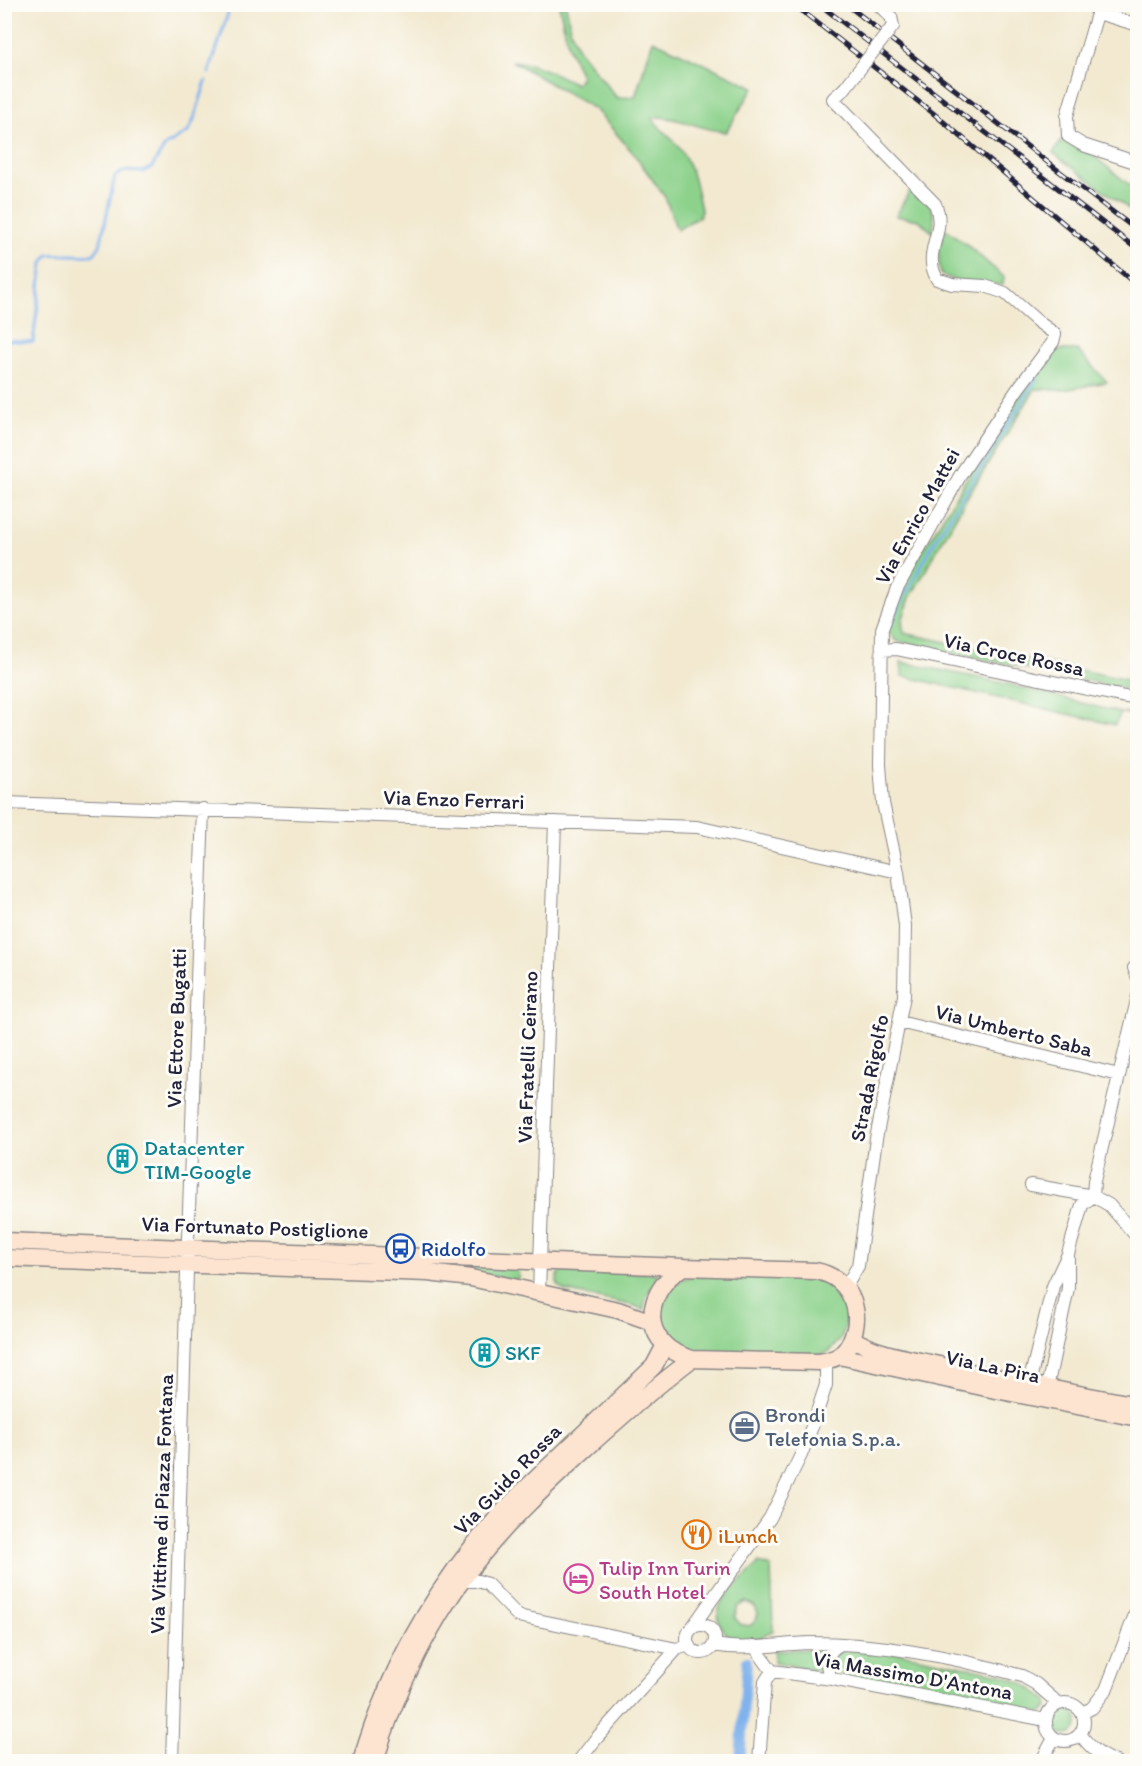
<svg xmlns="http://www.w3.org/2000/svg" width="1142" height="1766" font-family="Itim,sans-serif">
  <rect width="100%" height="100%" fill="#fdfcf7"/>
  <filter id="ink" filterUnits="userSpaceOnUse"><feTurbulence type="fractalNoise" baseFrequency=".0167" numOctaves="2"/><feDisplacementMap in="SourceGraphic" scale="12" xChannelSelector="R" yChannelSelector="G"/><feConvolveMatrix kernelMatrix="1 2 1 2 8 2 1 2 1" color-interpolation-filters="sRGB"/></filter>
  <filter id="wash" filterUnits="userSpaceOnUse"><feTurbulence type="fractalNoise" baseFrequency=".008" numOctaves="4" result="noise"/><feDisplacementMap in="SourceGraphic" scale="24" xChannelSelector="R" yChannelSelector="G"/><feGaussianBlur stdDeviation="1.35" result="paint"/><feColorMatrix in="noise" values="0 0 0 0 0 0 0 0 0 0 0 0 0 0 0 0 0 1.4 0 .05"/><feComposite in="paint" operator="in"/></filter>
  <g filter="url(#wash)">
    <rect width="100%" height="100%" fill="#f2e9d0"/>
    <path fill="#8dd28c" stroke="#587a64" stroke-width="1.5" fill-rule="evenodd" d="M 559,5 L 566,5 L 570,28 L 578,49 L 617,98 L 635,97 L 653,40 L 754,87 L 726,132 C 701,130 678,116 652,117 C 658,128 669,135 677,145 C 692,164 696,186 701,210 L 700,216 L 677,230 L 665,197 L 634,154 L 596,110 L 512,61 C 535,63 556,74 576,84 L 581,76 L 569,49 Z
      M 1061,141 L 1090,153 L 1137,191 L 1137,215 L 1053,153 Z
      M 910,190 C 932,205 936,205 933,233 L 919,220 L 896,216 Z
      M 946,229 L 966,244 L 1004,277 L 1003,285 L 961,282 L 941,275 C 937,258 937,244 946,229 Z
      M 1056,350 L 1077,350 L 1107,382 L 1064,390 L 1035,389 L 969,494 L 910,598 L 902,621 L 904,633 L 1137,682 L 1137,691 L 896,641 L 885,628 L 897,593 L 965,481 L 1024,389 Z
      M 901,662 L 1003,683 L 1121,713 L 1137,712 L 1137,715 L 1121,713 L 1115,725 L 902,676 Z
      M 404,1261 L 517,1268 L 519,1277 L 516,1280 Z
      M 562,1271 L 658,1273 C 655,1288 644,1291 644,1310 L 635,1306 L 565,1291 C 556,1286 554,1278 562,1271 Z
      M 702,1275 L 814,1279 C 846,1286 858,1320 835,1345 C 833,1348 828,1352 824,1354 C 821,1355 815,1355 810,1356 L 690,1352 C 678,1346 668,1340 662,1328 C 658,1320 660,1313 662,1305 C 666,1285 682,1276 702,1275 Z
      M 759,1563 L 771,1567 L 773,1631 C 762,1633 761,1642 749,1643 C 739,1643 729,1638 724,1631 C 702,1604 745,1580 759,1563 ZM 745,1602 C 760,1605 762,1619 749,1626 L 740,1624 L 735,1618 L 737,1607 Z
      M 827,1649 L 825,1672 L 774,1662 L 775,1650 Z
      M 842,1650 L 900,1653 L 1001,1674 L 1025,1684 L 1047,1700 L 1048,1707 L 1042,1713 L 1032,1712 L 840,1675 L 832,1667 L 831,1657 Z
      M1052 1722a13 13 0 1 1 26 0a13 13 0 1 1-26 0Z"/>
    <g fill="none" stroke-linecap="round" stroke-linejoin="round">
      <path stroke="#80b2ec" stroke-width="3" d="M 209,73 L 231,4
        M 4,340 L 33,342 L 43,263 L 48,255 C 58,253 88,258 94,254 C 96,252 98,248 100,246 L 115,176 L 125,171 L 143,172 L 152,167 L 165,146 L 188,132 L 194,119 L 206,81
        M 891,626 L 901,603 L 934,542 L 1049,359"/>
      <path stroke="#80b2ec" stroke-width="10" d="M 740,1762 L 747,1661"/>
    </g>
  </g>
  <g filter="url(#ink)">
    <g fill="none" stroke-linecap="round" stroke-linejoin="round">
      <defs>
        <path id="street" d="M 878,4 L 891,17 L 893,26
          M 1100,4 L 1067,116 L 1068,136 L 1083,145 L 1138,163
          M 1098,13 L 1138,25
          M 845,88 L 833,99 L 935,204 C 948,232 921,250 937,279 L 952,284 L 985,286 L 1005,293 L 1037,321 L 1055,334 L 1053,342 L 1017,390 L 961,474 L 897,588 L 882,629 L 880,765 L 883,803 L 898,872 L 905,926 L 904,996 L 876,1139 L 858,1266 L 845,1288
          M 882,650 L 896,649 L 1125,697 L 1138,698
          M 4,803 L 697,827 L 898,872
          M 1134,968 L 1138,978
          M 899,1022 L 1119,1075
          M 1031,1185 L 1093,1196 L 1109,1205 L 1138,1238
          M 1068,1254 L 1082,1205 L 1093,1196 L 1094,1181 L 1138,996
          M 539,1293 L 555,822
          M 1029,1384 L 1053,1286 L 1068,1254 L 1068,1288 L 1047,1388
          M 462,1581 L 478,1581 L 487,1584 L 518,1616 L 677,1649 L 688,1645
          M687 1639a14 14 0 1 1 28 0a14 14 0 1 1-28 0Z
          M 691,1629 L 770,1518 L 801,1455 L 813,1424 L 826,1385 L 826,1361
          M 714,1645 C 746,1651 778,1644 810,1643 C 881,1643 954,1657 1022,1676 L 1036,1684 L 1059,1704
          M 754,1646 L 772,1671 L 832,1679 L 1046,1720
          M 832,1679 C 824,1665 825,1652 841,1644
          M1046 1722a19 19 0 1 1 38 0a19 19 0 1 1-38 0Z
          M 1082,1713 L 1092,1708 L 1106,1690 L 1138,1607
          M 1080,1734 C 1090,1747 1100,1757 1116,1762
          M 172,1762 L 188,1239 L 203,809
          M 578,1762 L 595,1740 L 677,1649
          M 759,1762 L 765,1682 L 772,1671
          M 1041,1762 L 1054,1738"/>
        <path id="secondary" d="M 4,1241 L 684,1267
          M 4,1258 L 428,1273 L 471,1278 L 618,1310 L 652,1322
          M 684,1267 L 816,1271 C 848,1277 865,1310 851,1340 C 849,1345 845,1351 840,1355 C 834,1360 825,1361 818,1362 L 692,1359 C 682,1356 670,1351 663,1343 C 640,1318 657,1281 684,1267 Z
          M 852,1338 C 877,1355 910,1358 939,1365 C 1005,1380 1071,1393 1138,1405
          M 839,1356 L 991,1389 L 1138,1418
          M 361,1762 C 391,1660 445,1568 520,1494 L 654,1366 L 665,1345
          M 375,1762 C 394,1692 434,1613 480,1557 C 510,1520 544,1488 578,1456 C 615,1422 652,1389 692,1359"/>
      </defs>
      <use href="#street" stroke="#8a8686" stroke-width="14"/>
      <use href="#secondary" stroke="#8a8686" stroke-width="19"/>
      <use href="#street" stroke="#fff" stroke-width="12"/>
      <use href="#secondary" stroke="#fde4d1" stroke-width="16"/>
      <defs>
        <path id="rail" d="M 793,4 L 933,113 L 1138,286
          M 819,4 L 1138,250
          M 846,4 L 1055,168 L 1138,231"/>
      </defs>
      <use href="#rail" stroke="#22223b" stroke-width="5"/>
      <use href="#rail" stroke="#fdfcf7" stroke-width="3" stroke-dasharray="9" stroke-linecap="butt"/>
      <defs>
        <path id="street-bridge" d="M 845,88 L 893,26"/>
      </defs>
      <use href="#street-bridge" stroke="#8a8686" stroke-width="14" stroke-linecap="butt"/>
      <use href="#street-bridge" stroke="#fff" stroke-width="12"/>
    </g>
  </g>
  <defs>
    <symbol id="building-ring" viewBox="-11 -11 22 22"><circle r="9.5" fill="#fdfcf7" stroke="#0f9aa8" stroke-width="1.5"/><path d="M-4-6H4V6H1V3H-1V6H-4ZM-2.5-4.3h1.7v1.8h-1.7ZM.8-4.3h1.7v1.8H.8ZM-2.5-1h1.7V.8h-1.7ZM.8-1h1.7V.8H.8Z" fill="#0f9aa8"/></symbol>
    <symbol id="bus-ring" viewBox="-11 -11 22 22"><circle r="9.5" fill="#fdfcf7" stroke="#1a4fb4" stroke-width="1.5"/><path d="M-5-6H5V4H4V6H2V4H-2V6H-4V4H-5ZM-3.5-4V0h7V-4ZM-3.5 1.2v1.5H-2V1.2ZM2 1.2v1.5H3.5V1.2Z" fill="#1a4fb4"/></symbol>
    <symbol id="office-ring" viewBox="-11 -11 22 22"><circle r="9.5" fill="#fdfcf7" stroke="#5c6f8a" stroke-width="1.5"/><path d="M-6-3h4V-5.5h4V-3h4V5H-6ZM-1-4.5V-3h2v-1.5ZM-6 0V1H6V0Z" fill="#5c6f8a"/></symbol>
    <symbol id="restaurant-ring" viewBox="-11 -11 22 22"><circle r="9.5" fill="#fdfcf7" stroke="#e8710a" stroke-width="1.5"/><path d="M-5-6h1v4h1v-4h1v4h1v-4h1v5L-1.5 .5V6h-2V.5L-5-1ZM5-6V6H3V1.5H1.5Q1.5-4 5-6Z" fill="#e8710a"/></symbol>
    <symbol id="hotel-ring" viewBox="-11 -11 22 22"><circle r="9.5" fill="#fdfcf7" stroke="#d1479c" stroke-width="1.5"/><path d="M-6-4.5h1.5V1H6V5H4.5V3h-9V5H-6ZM-4 0a1.8 1.8 0 1 1 3.6 0ZM.5 0V-2.5h3Q6-2.5 6 0Z" fill="#d1479c"/></symbol>
  </defs>
  <g fill-rule="evenodd">
    <use href="#building-ring" x="106" y="1142" width="33" height="33"/>
    <use href="#bus-ring" x="384" y="1232" width="33" height="33"/>
    <use href="#building-ring" x="468" y="1336" width="33" height="33"/>
    <use href="#office-ring" x="728" y="1410" width="33" height="33"/>
    <use href="#restaurant-ring" x="680" y="1518" width="33" height="33"/>
    <use href="#hotel-ring" x="562" y="1562" width="33" height="33"/>
  </g>
  <g text-anchor="middle" dominant-baseline="central" stroke-width="6" stroke-linejoin="round" paint-order="stroke">
    <g font-size="21" fill="#22223b" stroke="#fdfcf7">
      <text transform="translate(917 516) rotate(-61)">Via Enrico Mattei</text>
      <text transform="translate(1014 654) rotate(12)">Via Croce Rossa</text>
      <text transform="translate(454 799) rotate(2)">Via Enzo Ferrari</text>
      <text transform="translate(176 1028) rotate(-88)">Via Ettore Bugatti</text>
      <text transform="translate(1014 1030) rotate(14)">Via Umberto Saba</text>
      <text transform="translate(527 1057) rotate(-88)">Via Fratelli Ceirano</text>
      <text transform="translate(869 1078) rotate(-79)">Strada Rigolfo</text>
      <text transform="translate(255 1227) rotate(2)">Via Fortunato Postiglione</text>
      <text transform="translate(993 1366) rotate(12)">Via La Pira</text>
      <text transform="translate(507 1479) rotate(-46)">Via Guido Rossa</text>
      <text transform="translate(161 1504) rotate(-88)">Via Vittime di Piazza Fontana</text>
      <text transform="translate(913 1675) rotate(10)">Via Massimo D'Antona</text>
    </g>
    <g font-size="21" fill="#0d838f" stroke="#fdfcf7" text-anchor="start">
      <text x="144" y="1147">Datacenter<tspan x="144" dy="24">TIM-Google</tspan></text>
      <text x="505" y="1352">SKF</text>
    </g>
    <g font-size="21" fill="#164399" stroke="#fdfcf7" text-anchor="start">
      <text x="421" y="1248">Ridolfo</text>
    </g>
    <g font-size="21" fill="#4e5e75" stroke="#fdfcf7" text-anchor="start">
      <text x="765" y="1414">Brondi<tspan x="765" dy="24">Telefonia S.p.a.</tspan></text>
    </g>
    <g font-size="21" fill="#c56008" stroke="#fdfcf7" text-anchor="start">
      <text x="718" y="1535">iLunch</text>
    </g>
    <g font-size="21" fill="#b23c85" stroke="#fdfcf7" text-anchor="start">
      <text x="599" y="1567">Tulip Inn Turin<tspan x="599" dy="24">South Hotel</tspan></text>
    </g>
  </g>
  <rect width="1142" height="1766" fill="none" stroke="#fdfcf7" stroke-width="24"/>
</svg>
